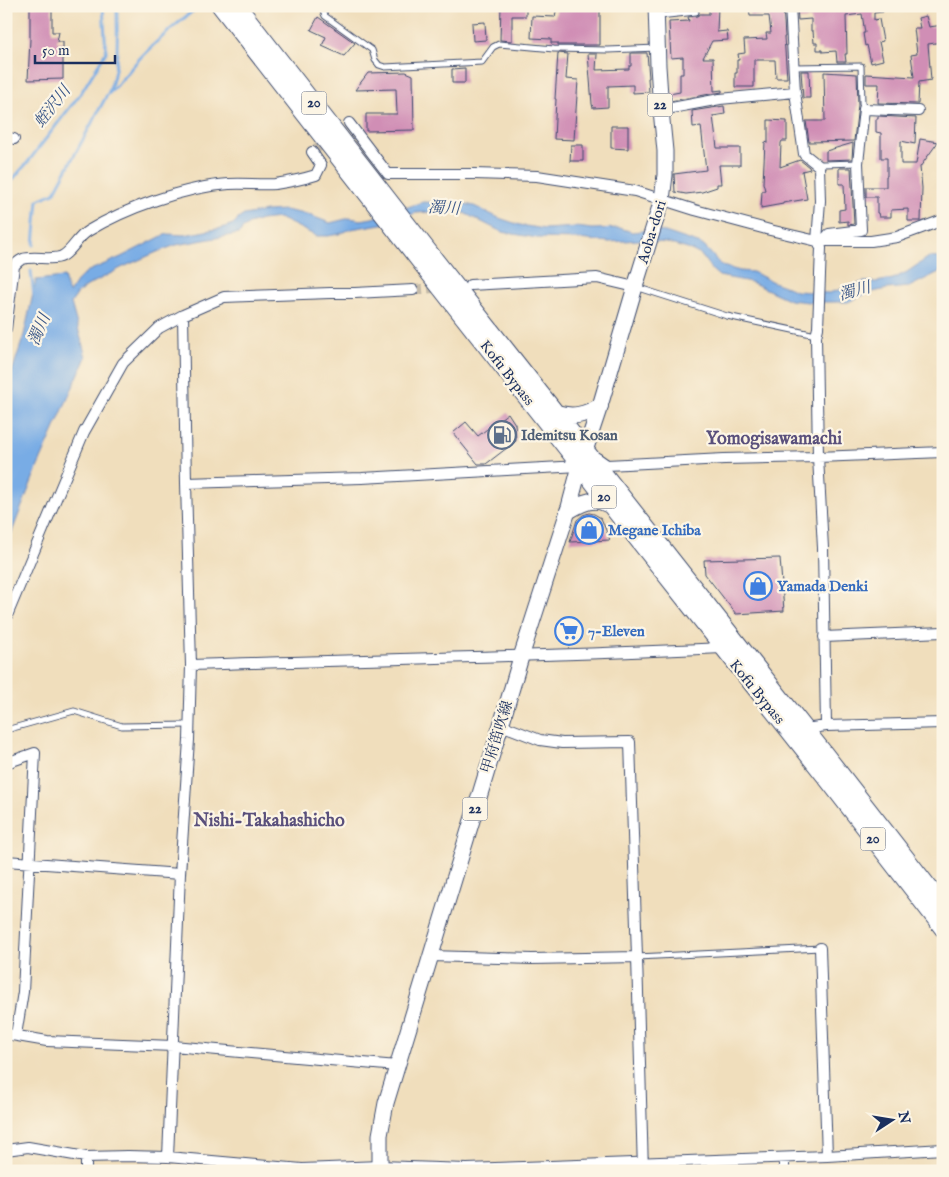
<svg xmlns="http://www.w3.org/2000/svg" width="949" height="1177" font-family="'IM FELL English','Noto Serif JP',serif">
  <rect width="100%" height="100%" fill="#fcf5e5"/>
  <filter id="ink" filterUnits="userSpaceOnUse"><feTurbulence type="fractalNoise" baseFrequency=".02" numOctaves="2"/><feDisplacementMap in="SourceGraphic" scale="10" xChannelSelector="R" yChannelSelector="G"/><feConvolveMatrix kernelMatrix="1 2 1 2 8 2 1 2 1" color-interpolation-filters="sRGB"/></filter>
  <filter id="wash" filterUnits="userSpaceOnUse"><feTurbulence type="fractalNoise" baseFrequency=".0096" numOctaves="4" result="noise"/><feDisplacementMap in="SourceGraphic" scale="20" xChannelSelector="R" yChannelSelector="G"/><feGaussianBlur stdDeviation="1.12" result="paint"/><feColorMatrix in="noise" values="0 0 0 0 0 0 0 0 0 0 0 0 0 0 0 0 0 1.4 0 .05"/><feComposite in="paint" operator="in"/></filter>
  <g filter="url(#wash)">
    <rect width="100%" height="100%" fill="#f0debc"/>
    <path fill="#78ace5" stroke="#4a6ea2" d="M 422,202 L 462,203 L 474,206 L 499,218 L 520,225 L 545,229 L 576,227 L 592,229 L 620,228 L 632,232 L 650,230 L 665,232 L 701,244 L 706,248 L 722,266 L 740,271 L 753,272 L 773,282 L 790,288 L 796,291 L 829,293 L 863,282 L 876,282 L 893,279 L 907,272 L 929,257 L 937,258 L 943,255 L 943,270 L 909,287 L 887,289 L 868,293 L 848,302 L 808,302 L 790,300 L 751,282 L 719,276 L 712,270 L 701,255 L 691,250 L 667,243 L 639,240 L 609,242 L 578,239 L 537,238 L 502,232 L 464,213 L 446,211 L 416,213 L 381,224 L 351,229 L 339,234 L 328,236 L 316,236 L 296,226 L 279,218 L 261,220 L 249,224 L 242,229 L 241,232 L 238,234 L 176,245 L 157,252 L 121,268 L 87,286 L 78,293 L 71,303 L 86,357 L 35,473 L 6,547 L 6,390 L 24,335 L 36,280 L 64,277 L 69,293 L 76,282 L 86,272 L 121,257 L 162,236 L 168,234 L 184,235 L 222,228 L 233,224 L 238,219 L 244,215 L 266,211 L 285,210 L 309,215 L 330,223 L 350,218 L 361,220 L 372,218 L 405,208 Z"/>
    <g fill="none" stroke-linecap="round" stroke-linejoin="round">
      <path stroke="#78ace5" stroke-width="3" d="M 108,94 C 120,66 117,36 117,6
        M 6,187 L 28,162 L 81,93 L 106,52 L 103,6
        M 34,245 L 38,200 L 54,193 L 107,95 C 121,83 130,68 143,55 C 161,37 179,22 199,6
        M 31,271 L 34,296"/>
    </g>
    <g id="blocks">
      <path fill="#d08eb5" d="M 30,6 L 52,6 L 52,32 L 59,32 L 57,42 L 63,42 L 63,79 L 28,80 L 30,39 Z
        M 501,6 L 526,6 L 526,16 L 512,16 L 512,41 L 500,40 Z
        M 557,6 L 600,6 L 600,45 L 558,45 L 558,43 L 551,43 L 551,39 L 531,38 L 532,16 L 555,17 Z
        M 709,6 L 718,6 L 717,32 L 727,31 L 728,40 L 712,41 L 703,58 L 713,58 L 714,91 L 722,90 L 722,92 L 670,101 L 669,94 L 680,92 L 680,74 L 683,74 L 683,57 L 671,58 L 669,22 L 689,21 L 688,17 L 697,16 L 700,14 L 709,14 Z
        M 749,6 L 783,6 L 785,37 L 784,37 L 787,78 L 776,78 L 775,60 L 754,60 L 754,87 L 735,87 L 735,73 L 737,73 L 737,60 L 739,60 L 738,54 L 745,53 L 744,40 L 767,39 L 766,33 L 771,33 L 769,16 L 750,16 Z
        M 797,6 L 883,6 L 883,12 L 874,13 L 874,20 L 879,19 L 883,41 L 879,42 L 883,60 L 871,63 L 867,45 L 865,46 L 863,33 L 865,33 L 862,14 L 846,16 L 847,54 L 845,54 L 846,62 L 837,62 L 836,51 L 822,52 L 822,50 L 817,50 L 817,43 L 814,43 L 813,31 L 811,31 L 811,19 L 798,20 Z
        M 926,16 L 929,27 L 943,25 L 943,42 L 928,44 L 931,80 L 919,82 L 918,104 L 878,103 L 879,84 L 866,84 L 866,74 L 914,77 L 911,55 L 917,54 L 914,28 L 920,28 L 918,18 Z
        M 318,17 L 355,43 L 344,56 L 322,46 L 326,37 L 311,30 Z
        M 485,22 L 486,40 L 473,41 L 472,23 Z
        M 558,53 L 568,54 L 566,79 L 578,80 L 574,140 L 554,139 L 556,99 L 555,99 Z
        M 631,53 L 647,53 L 649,78 L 648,78 L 649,92 L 633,93 L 633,85 L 608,86 L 608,107 L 593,108 L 592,104 L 588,54 L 597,54 L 596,70 L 629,69 L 629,66 L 631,66 Z
        M 465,68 L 465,83 L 452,83 L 452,69 Z
        M 801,71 L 809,71 L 810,98 L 803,98 Z
        M 406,72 L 413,75 L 414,130 L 366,131 L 366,114 L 397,114 L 396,89 L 355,90 L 368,73 Z
        M 824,72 L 857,74 L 858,105 L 854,141 L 809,142 L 806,121 L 825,121 Z
        M 724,106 L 725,114 L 713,116 L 717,148 L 740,148 L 740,165 L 719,165 L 721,184 L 717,184 L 717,187 L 702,192 L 686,194 L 675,192 L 674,174 L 706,170 L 701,126 L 693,127 L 692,111 Z
        M 878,116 L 916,118 L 915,144 L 901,141 L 901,164 L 916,164 L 920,139 L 938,142 L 920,167 L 922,188 L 921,221 L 908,221 L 908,209 L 891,210 L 891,217 L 879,217 L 878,213 L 877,213 L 877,197 L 866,197 L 866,187 L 886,187 L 886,176 L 887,176 L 887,158 L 881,158 L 881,133 L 876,132 L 876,119 L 878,119 Z
        M 768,120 L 787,121 L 787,141 L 782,141 L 781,143 L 780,167 L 800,160 L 809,167 L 810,169 L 802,171 L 807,199 L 783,203 L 783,204 L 761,208 L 762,191 L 765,190 L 763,183 L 765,142 L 768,143 Z
        M 611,126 L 628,126 L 628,149 L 611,148 Z
        M 853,143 L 852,159 L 826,160 L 826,151 Z
        M 571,145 L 583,145 L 583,161 L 570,161 Z
        M 839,168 L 851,168 L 854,224 L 848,225 L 848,221 L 839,222 L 839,210 L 845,209 L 844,184 L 839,184 Z
        M 508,413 L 515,424 L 516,441 L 486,464 L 478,464 L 453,433 L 466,422 L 478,436 Z
        M 589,513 L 594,514 L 601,518 L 610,540 L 570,542 L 577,520 L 583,515 Z
        M 780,558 L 784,611 L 736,614 L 705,574 L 704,560 Z"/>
    </g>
  </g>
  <g filter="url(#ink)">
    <use href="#blocks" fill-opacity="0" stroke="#3b496c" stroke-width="1"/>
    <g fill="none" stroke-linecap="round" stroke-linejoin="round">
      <path stroke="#c5bba9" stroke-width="10" stroke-dasharray="10 5" stroke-linecap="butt" d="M 312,152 L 349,123
        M 413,290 L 444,287"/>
      <defs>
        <path id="service" d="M 321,6 L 325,16 L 372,50 L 375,60 L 379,65 L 385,67 L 482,62 L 493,47 L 499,44 L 554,49 L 608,50 L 657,48
          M 659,16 L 696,12
          M 794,67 L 861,66 L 862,103 L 864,109
          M 819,165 L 823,164 L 858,163
          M 636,287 L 727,316 L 816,335
          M 6,730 L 74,711 L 122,726 L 189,725
          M 637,957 L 820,948"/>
        <path id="minor" d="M 790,6 L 795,92 L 804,154 L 819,166 L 820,201 L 817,241 L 821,248 L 818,328 L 816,336 L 818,457 L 823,548 L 826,726
          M 661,110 L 720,99 L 795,92
          M 349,123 L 388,174 L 474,174 L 537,176 L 635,191 L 695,210 L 770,230 L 817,241 L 871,241 L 897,237 L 943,220
          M 6,137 L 14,139
          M 824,240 L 829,234 L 861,230 L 858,163 L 864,109 L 918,111
          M 470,285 L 597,278 L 635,287
          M 6,329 L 14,266 C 16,264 19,260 23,259 C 34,255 55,262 64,255 C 73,249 78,237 88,231 C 126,208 185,187 229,184 C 244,183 260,185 275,184 C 289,182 303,179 316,175 L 321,165 L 312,152
          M 597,458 L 607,465 L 724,459 L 818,457 L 943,452
          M 186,483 L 362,478 L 580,466
          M 6,618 L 84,432 L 123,363 L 159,328 L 183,315 L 224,297 L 330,293 L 355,293 L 413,290
          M 824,637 L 943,632
          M 191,665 C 368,659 545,657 722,648
          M 501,725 L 540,740 L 562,743 L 630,742 L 637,957 L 643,1171
          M 805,729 L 826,726 L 943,723
          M 6,763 L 35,753 L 23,992 L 16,1035
          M 6,861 L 180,874
          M 820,948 L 827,1156
          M 430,956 L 532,959 L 637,957
          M 6,1034 L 47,1041 L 173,1046 L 397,1066
          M 6,1150 L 28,1147 L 86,1157 L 128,1156 L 168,1157 L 302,1169 L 380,1166 L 467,1169 L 827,1156 L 943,1149
          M 168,1157 L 180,874 L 189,740 L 191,665 L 186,483 L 183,315
          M 784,1158 L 784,1171
          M 86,1171 L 86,1157"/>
        <path id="primary" d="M 380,1171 L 380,1135 L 386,1103 L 501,725 L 521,657 L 568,511 L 580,466 L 600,406 L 635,287 L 662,200 L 665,175 L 665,151 L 661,110 L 658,66 L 656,6"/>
        <path id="trunk" d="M 220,6 L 419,261 L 580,466 L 610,505 L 826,778 L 943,929
          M 238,6 L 438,263 L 823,751 L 943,905
          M 556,413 C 573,418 586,415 600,406
          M 568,511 C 576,506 588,499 598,501 C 602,501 606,504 610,505"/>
      </defs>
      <use href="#service" stroke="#3b496c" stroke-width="7"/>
      <use href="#minor" stroke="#3b496c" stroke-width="12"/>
      <use href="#primary" stroke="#3b496c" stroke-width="17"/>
      <use href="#trunk" stroke="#3b496c" stroke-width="18"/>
      <use href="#service" stroke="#fff" stroke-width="5"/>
      <use href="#minor" stroke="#fff" stroke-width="10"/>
      <use href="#primary" stroke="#fff" stroke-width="15"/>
      <use href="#trunk" stroke="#fff" stroke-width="16"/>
    </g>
  </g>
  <defs>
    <symbol id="fuel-ring" viewBox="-11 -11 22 22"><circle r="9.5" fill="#fcf5e5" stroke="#5c6f8a" stroke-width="1.5"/><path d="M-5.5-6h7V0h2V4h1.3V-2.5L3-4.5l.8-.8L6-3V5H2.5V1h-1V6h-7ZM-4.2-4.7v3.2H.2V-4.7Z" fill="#5c6f8a"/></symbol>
    <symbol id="shop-ring" viewBox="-11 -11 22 22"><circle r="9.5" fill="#fcf5e5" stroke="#3f7fe0" stroke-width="1.5"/><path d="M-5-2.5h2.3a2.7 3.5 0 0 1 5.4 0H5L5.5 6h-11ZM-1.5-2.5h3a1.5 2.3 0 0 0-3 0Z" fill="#3f7fe0"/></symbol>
    <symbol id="supermarket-ring" viewBox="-11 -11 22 22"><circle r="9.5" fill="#fcf5e5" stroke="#3f7fe0" stroke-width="1.5"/><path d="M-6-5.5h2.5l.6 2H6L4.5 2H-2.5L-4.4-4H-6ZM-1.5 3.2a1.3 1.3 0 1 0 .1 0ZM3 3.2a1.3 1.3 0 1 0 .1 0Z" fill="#3f7fe0"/></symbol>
  </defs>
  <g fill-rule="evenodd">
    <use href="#fuel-ring" x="486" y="419" width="32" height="32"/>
    <use href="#shop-ring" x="573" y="514" width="32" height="32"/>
    <use href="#shop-ring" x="742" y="570" width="32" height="32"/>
    <use href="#supermarket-ring" x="553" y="615" width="32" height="32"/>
  </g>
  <g text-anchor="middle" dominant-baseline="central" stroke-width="4.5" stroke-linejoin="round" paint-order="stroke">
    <g fill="#fcf5e5" stroke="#5e6a86" stroke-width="1">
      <rect x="301.5" y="91.5" width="25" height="23" rx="4"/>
      <rect x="647.5" y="93.5" width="25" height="23" rx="4"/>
      <rect x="591.5" y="485.5" width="25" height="23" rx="4"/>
      <rect x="462.5" y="797.5" width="25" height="23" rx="4"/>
      <rect x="860.5" y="827.5" width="25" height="23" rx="4"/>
    </g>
    <g font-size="14" font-weight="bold" fill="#1b2f5e">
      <text x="314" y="103">20</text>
      <text x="660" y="105">22</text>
      <text x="604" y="497">20</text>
      <text x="475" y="809">22</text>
      <text x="873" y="839">20</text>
    </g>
    <g font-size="15" fill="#1b2f5e" stroke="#fcf5e5">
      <text transform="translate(652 232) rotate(-73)">Aoba-dori</text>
      <text transform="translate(507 373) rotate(52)">Kofu Bypass</text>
      <text transform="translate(757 692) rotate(51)">Kofu Bypass</text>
      <text transform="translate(497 737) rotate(-73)">甲府笛吹線</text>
    </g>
    <g font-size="15" font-weight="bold" fill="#4e5e75" stroke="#fcf5e5" text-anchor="start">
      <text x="521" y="435">Idemitsu Kosan</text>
    </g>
    <g font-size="15" font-weight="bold" fill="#366cbe" stroke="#fcf5e5" text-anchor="start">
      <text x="608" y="530">Megane Ichiba</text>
      <text x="777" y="586">Yamada Denki</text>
      <text x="588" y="631">7-Eleven</text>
    </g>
    <g font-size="16" font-style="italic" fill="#375486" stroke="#fcf5e5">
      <text transform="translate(53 107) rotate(-52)">蛭沢川</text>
      <text transform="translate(444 209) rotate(3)">濁川</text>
      <text transform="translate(855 292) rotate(-15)">濁川</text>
      <text transform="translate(40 330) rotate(-67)">濁川</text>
    </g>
    <g font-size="18" font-weight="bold" fill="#5a507c" stroke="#fcf5e5">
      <text x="774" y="439">Yomogisawamachi</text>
      <text x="269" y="821">Nishi-Takahashicho</text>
    </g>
  </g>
  <rect width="949" height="1177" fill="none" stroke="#fcf5e5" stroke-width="25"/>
  <g transform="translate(892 1120) rotate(78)" stroke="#fcf5e5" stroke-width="4" paint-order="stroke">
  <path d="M0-4L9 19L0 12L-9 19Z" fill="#1b2f5e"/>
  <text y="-8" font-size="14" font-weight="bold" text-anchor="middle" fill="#1b2f5e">N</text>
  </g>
  <path d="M35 55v8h80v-8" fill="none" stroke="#1b2f5e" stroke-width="2.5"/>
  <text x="42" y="55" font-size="15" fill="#1b2f5e" stroke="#fcf5e5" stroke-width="4" paint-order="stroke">50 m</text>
</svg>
